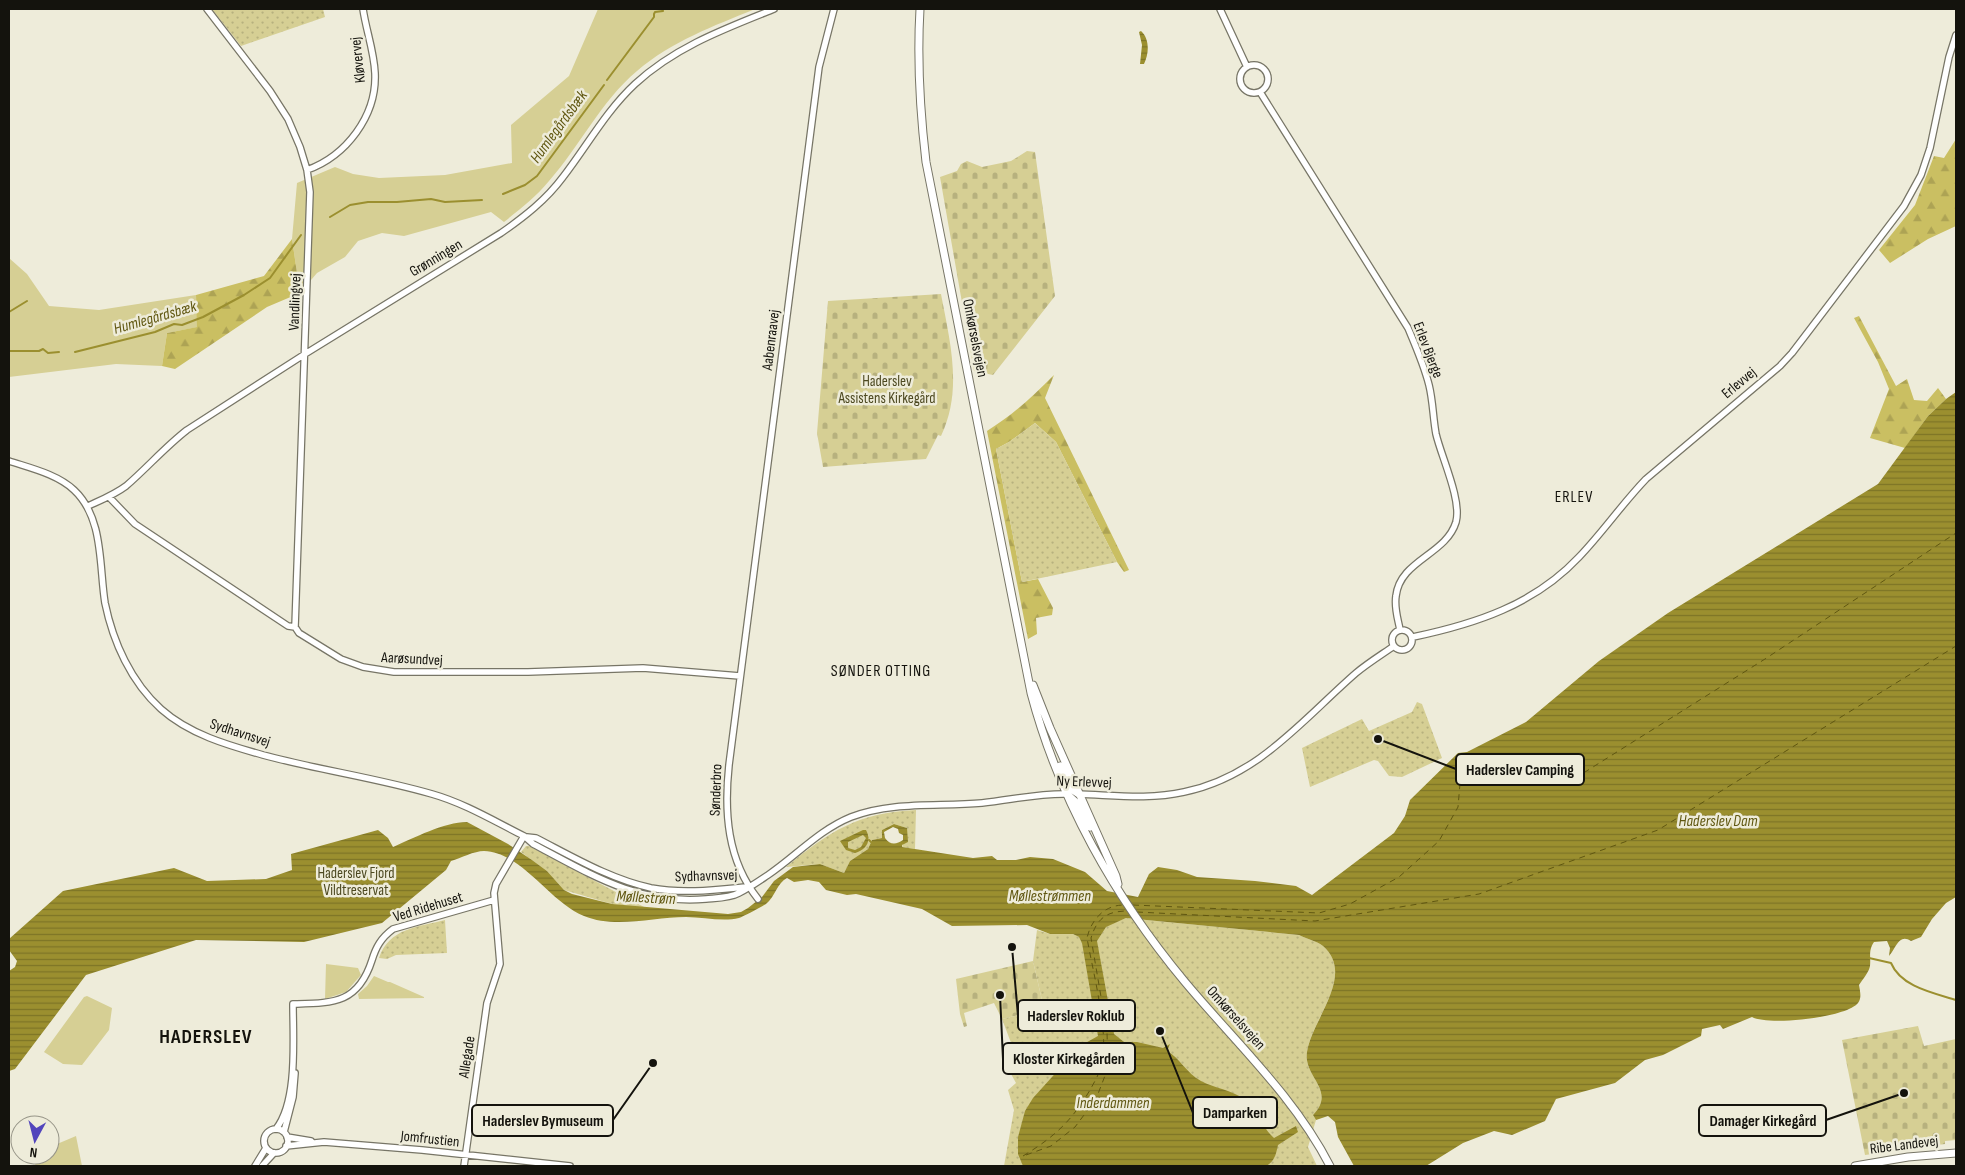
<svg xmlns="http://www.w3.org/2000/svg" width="1965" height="1175" font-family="'Sofia Sans Condensed',sans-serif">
  <defs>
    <pattern id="forest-firs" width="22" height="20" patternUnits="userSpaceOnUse" patternTransform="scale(1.25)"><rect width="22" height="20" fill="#cabf62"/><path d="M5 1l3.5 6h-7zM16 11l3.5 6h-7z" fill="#ada354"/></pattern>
    <pattern id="cemetery-stones" width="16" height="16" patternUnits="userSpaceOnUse" patternTransform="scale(1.25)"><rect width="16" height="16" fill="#d6cf94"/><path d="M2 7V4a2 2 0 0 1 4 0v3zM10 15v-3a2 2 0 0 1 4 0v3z" fill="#b7b17e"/></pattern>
    <pattern id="park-dots" width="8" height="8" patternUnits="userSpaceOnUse" patternTransform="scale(1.25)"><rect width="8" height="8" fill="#d6cf94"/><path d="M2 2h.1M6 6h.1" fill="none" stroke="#b7b17e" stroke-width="1.8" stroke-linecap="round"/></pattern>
    <pattern id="water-rules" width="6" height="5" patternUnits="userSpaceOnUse" patternTransform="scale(1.25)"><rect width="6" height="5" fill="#9b8f2f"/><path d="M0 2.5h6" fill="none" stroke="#7d7426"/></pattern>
  </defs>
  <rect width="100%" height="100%" fill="#eeecda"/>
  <path fill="#d6cf94" d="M 598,9 L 755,9 C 714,26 672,41 637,71 C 601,101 580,146 549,181 C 536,197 520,209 504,222 L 491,212 L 404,236 L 382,233 L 358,241 L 345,257 L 317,273 L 300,293 L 292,239 L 297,183 L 335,167 L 353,174 L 379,178 L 445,175 L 512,163 L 511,125 L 569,76 Z
    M 9,258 L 27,274 L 49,306 L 99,310 L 196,295 L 198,327 L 167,333 L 162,366 L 116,364 L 9,377 Z
    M 326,964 L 358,968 L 361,975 L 346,992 L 325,999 Z
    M 374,976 L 388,982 L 390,982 L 424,997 L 424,998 L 359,999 L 358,994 L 367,986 Z
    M 87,996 L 112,1008 L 109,1030 L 82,1065 L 63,1064 L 44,1052 L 84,997 Z
    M 76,1136 L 82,1166 L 36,1166 L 31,1155 L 50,1155 L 50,1147 Z"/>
  <path fill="url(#forest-firs)" d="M 1956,139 L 1956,226 L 1928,239 L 1890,263 L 1879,250 L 1915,205 L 1934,156 L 1944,158 Z
    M 292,239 L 300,293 L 267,307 L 175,369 L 162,366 L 167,333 L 197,327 L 196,295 L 264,276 Z
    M 1859,316 L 1896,386 L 1907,379 L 1914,400 L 1927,401 L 1938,388 L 1946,399 L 1928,416 L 1905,448 L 1870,438 L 1889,389 L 1878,362 L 1854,318 Z
    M 1054,375 L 1045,398 L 1129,570 L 1124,572 L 1117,562 L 1056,442 L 1035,423 L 1009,442 L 996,449 L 1022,582 L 1038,579 L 1053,608 L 1052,615 L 1036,618 L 1037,634 L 1028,639 L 987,431 C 1013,415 1033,396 1054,375 Z"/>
  <path fill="url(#cemetery-stones)" d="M 1027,151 L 1035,152 L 1055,296 L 993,375 L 974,371 L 940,177 L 957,171 L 961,164 L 967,161 L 982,167 L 1011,161 Z
    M 941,294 C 950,342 963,390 941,436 L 938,435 L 926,459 L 823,467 L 817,433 L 828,301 Z
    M 1033,961 L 1044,1009 L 1002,1019 L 994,1003 L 964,1013 L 967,1026 L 964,1027 L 960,1014 L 956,979 Z
    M 1918,1026 L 1924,1046 L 1956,1039 L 1956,1140 L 1945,1141 L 1945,1144 L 1865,1155 L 1842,1040 Z"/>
  <path fill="url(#park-dots)" d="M 212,9 L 323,9 L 325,17 L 241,46 Z
    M 1035,423 L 1056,442 L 1117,562 L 1022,582 L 996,449 L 1009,442 Z
    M 1417,702 L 1422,704 L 1442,758 L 1402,777 L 1389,776 L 1378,761 L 1374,760 L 1310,787 L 1302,748 L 1362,719 L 1369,731 L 1412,712 Z
    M 916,810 L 915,849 L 902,847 L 907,828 L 894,824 L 882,830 L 882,838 L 872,840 L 868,849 L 850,861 L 844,873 L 820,864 L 786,867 C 830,831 857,813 916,810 Z
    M 526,846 L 529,846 L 646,908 L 612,904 L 564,890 L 547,871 L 521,852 Z
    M 1126,918 L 1299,935 C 1307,939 1317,941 1323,946 C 1356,975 1312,1018 1307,1052 C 1303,1077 1337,1090 1313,1115 L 1316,1120 L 1308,1147 L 1317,1166 L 1004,1166 L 1014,1110 L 1008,1090 L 1016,1083 L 1011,1074 L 1016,1071 L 1009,1059 L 1016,1056 L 1002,1019 L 1044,1009 L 1033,961 L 1037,930 L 1050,934 L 1073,934 L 1079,937 Z
    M 445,920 L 447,953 L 396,955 L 387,959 L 379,958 C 389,928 418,927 445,920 Z"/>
  <path fill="url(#water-rules)" fill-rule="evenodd" d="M 1141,31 C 1150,39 1149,54 1144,64 L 1140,64 L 1142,45 L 1139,32 Z
    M 1956,392 L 1956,897 L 1946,903 L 1932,919 L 1921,937 L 1911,941 C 1899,933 1896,948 1889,956 L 1890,948 L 1887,941 L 1874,942 C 1868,951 1871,957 1870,966 C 1869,972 1863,979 1859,985 C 1860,991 1862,998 1858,1003 C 1846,1018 1768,1026 1752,1017 L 1723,1029 L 1720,1025 L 1702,1029 L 1701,1036 L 1663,1055 L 1645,1060 L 1615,1083 L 1556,1099 L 1545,1121 L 1512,1135 L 1494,1131 L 1463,1143 L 1426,1166 L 1354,1166 L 1338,1137 L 1335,1122 L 1328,1116 L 1316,1120 L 1313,1115 C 1337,1090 1303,1077 1307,1052 C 1312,1019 1356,975 1323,946 C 1317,941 1307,939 1299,935 L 1126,918 L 1106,927 L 1097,941 L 1114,1034 L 1124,1042 L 1137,1042 L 1163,1048 L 1170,1044 L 1167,1051 C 1180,1058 1186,1073 1201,1081 C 1214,1088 1232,1090 1244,1099 C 1258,1109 1261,1127 1274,1138 L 1296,1126 L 1298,1132 L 1278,1145 C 1276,1154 1275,1161 1266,1166 L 1023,1166 L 1018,1154 L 1018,1137 L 1025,1111 L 1033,1098 L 1080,1046 L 1098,1036 L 1082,943 L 1079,937 L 1073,934 L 1050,934 L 1027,925 L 952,926 L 922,909 L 856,894 L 847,895 L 826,890 L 819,882 L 808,880 L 794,882 L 787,878 C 777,883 775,897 766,904 C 761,907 744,916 739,918 C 723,922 703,917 686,917 C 654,917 615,929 584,916 C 549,902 522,852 484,851 C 474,851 461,858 451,861 L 446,870 L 382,923 L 304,942 L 196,940 L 86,975 L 15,1069 L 9,1071 L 9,971 L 15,967 L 17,961 L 9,950 L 9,939 L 63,891 L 174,868 L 207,881 L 266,879 L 292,870 L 291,854 L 378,830 L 388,838 L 393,847 C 414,838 444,822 467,822 L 508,844 L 532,860 L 547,871 L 564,890 L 572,894 L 612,904 L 728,914 L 741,912 L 748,908 L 762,897 L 774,881 L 793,867 L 820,864 L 844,873 L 850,861 L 868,849 L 872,840 L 882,838 L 882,830 L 894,824 L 907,828 L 908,842 L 902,845 L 902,847 L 973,858 L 992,856 L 997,860 L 1016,860 L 1030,857 L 1053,859 L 1085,872 L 1107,891 L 1138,897 L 1149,874 L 1158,867 L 1177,870 L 1197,877 L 1255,881 L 1296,886 L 1312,895 L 1394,833 L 1405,816 L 1410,800 L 1458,753 L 1467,752 L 1526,722 L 1599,661 L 1668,613 L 1878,484 L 1928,416 L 1946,399 ZM 893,827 L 898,829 L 899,833 L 903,835 L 903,840 C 896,845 890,845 885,838 L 884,832 Z
    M 863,830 L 866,830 C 872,841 866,850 855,853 L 846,850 L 840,841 ZM 863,835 L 866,838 L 861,847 L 855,850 L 848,848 L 848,842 Z"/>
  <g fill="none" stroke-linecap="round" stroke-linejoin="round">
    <path stroke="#9b8f2f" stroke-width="2" d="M 607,80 L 654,17 L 654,14 L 655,12 L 663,11 L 662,9
      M 503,194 L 525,185 L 537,176 L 604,85
      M 330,217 L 350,205 L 368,202 L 397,202 L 431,199 L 445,202 L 482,200
      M 9,312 L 27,301
      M 9,351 L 39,351 L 43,349 L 48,353 L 59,352
      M 75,352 L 155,332 L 174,324 L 182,325 L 203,317 L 244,295 L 270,278 L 301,235
      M 869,840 L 871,842
      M 1869,958 L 1891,963 C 1901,987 1934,993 1956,1000"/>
    <path stroke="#605711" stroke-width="1" stroke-dasharray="6 5" stroke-linecap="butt" d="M 1133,905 L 1319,913 L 1350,904 L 1399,877 L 1439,841 L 1458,807 L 1462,760 L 1514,777 L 1585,772 L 1765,659 L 1956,533
      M 1137,912 L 1315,921 L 1479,894 L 1658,830 L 1956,646
      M 1026,1155 L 1051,1146 L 1075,1127 L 1096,1099 L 1108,1068 L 1107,1032 L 1091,938 C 1097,918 1107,911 1128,911
      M 1023,1156 C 1054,1137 1071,1122 1090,1090 C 1095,1081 1102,1069 1103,1059 C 1107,1025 1093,972 1087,938 C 1091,920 1104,905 1124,905"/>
    <defs>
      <path id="minor" d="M 207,9 L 270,91 L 288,119 L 300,147 L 307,170 L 310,192 L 295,627
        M 1220,9 L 1247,67
        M1240 79a14 14 0 1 1 28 0a14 14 0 1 1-28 0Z
        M 1260,92 L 1408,328 C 1416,347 1424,365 1429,385 C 1433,401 1433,418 1436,434 C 1441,456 1462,500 1456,522 C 1446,555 1400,560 1396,596 C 1394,608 1398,619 1400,630
        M 307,170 C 346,156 377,116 375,73 C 374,51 366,30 363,9
        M 9,461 C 30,468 57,474 74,490 C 104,518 99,566 105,603 C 113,642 131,682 161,709 C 189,734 227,745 263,755 C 319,770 377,778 432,794 C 464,803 494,821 524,836 L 533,844 C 590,874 638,905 706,899 C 716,898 730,898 739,893 C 749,888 759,881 768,875 C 796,856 819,830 851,817 C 893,801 939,807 982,803 C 1011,800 1039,793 1068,794
        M 109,497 L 135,524 L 288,626 L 295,627 L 299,633 L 341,659 L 363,667 L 394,672 L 528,672 L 643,668 L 740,676
        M 88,506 C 101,500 114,495 126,486 C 147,468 165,447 187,430 L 305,354 L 501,233 C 524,217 546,200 563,177 C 587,146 606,111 635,84 C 675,47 724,29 774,9
        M1392 640a10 10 0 1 1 20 0a10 10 0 1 1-20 0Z
        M 1413,637 C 1475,624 1534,605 1579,557 C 1603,532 1622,504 1646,479 L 1780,366 L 1792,353 L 1904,206 L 1921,175 L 1930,148 L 1949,57 L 1956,35
        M 1078,794 C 1113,795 1149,800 1184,792 C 1258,777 1302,720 1356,673 C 1368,663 1381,655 1394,646
        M 527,837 L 536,838 C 573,857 610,879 651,888 C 683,894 715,890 746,887
        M 758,899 C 727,860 724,812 729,765 L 819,67 L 834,9
        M 276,1129 C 298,1101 293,1039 293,1004 C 333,1003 358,1004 372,960 C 376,947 381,938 393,929 L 494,900
        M264 1141a12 12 0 1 1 24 0a12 12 0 1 1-24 0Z
        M 284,1132 L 293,1097 L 295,1073
        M 287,1137 L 311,1141
        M 286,1146 L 324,1142 L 422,1150 L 570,1166
        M 255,1166 L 266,1148
        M 262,1166 L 274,1153
        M 464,1166 L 487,1003 L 500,964 L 494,893 L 496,884 L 524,836"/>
      <path id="major" d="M 920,9 C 917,60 920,111 926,162 L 1031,693 C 1059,799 1115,898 1185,982 C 1235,1042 1294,1096 1330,1166
        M 1033,685 L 1050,728 L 1116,876 L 1118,884
        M 1060,766 L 1071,789 L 1079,794
        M 1068,795 L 1079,805 L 1090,827
        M 1855,1166 L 1908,1157 L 1956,1153"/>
    </defs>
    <use href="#minor" stroke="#777566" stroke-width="8"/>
    <use href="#major" stroke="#777566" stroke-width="9"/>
    <use href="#minor" stroke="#fff" stroke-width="5.5"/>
    <use href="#major" stroke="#fff" stroke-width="7"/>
  </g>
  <g text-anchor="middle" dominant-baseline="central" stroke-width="5" stroke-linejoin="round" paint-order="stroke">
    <g font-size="15" fill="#14130d" stroke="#eeecda">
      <text transform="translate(358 60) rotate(-96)">Kløvervej</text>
      <text transform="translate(436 258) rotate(-31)">Grønningen</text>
      <text transform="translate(295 302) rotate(-88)">Vandlingvej</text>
      <text transform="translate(975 338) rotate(79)">Omkørselsvejen</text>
      <text transform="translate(771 340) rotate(-83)">Aabenraavej</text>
      <text transform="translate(1428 350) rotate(69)">Erlev Bjerge</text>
      <text transform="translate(1739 383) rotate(-40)">Erlevvej</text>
      <text transform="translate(412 659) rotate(3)">Aarøsundvej</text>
      <text transform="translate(240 733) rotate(18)">Sydhavnsvej</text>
      <text transform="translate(1084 782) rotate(2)">Ny Erlevvej</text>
      <text transform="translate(716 790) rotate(-88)">Sønderbro</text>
      <text transform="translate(706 876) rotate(-2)">Sydhavnsvej</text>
      <text transform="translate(428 907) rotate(-17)">Ved Ridehuset</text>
      <text transform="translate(1236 1018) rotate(48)">Omkørselsvejen</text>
      <text transform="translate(467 1057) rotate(-81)">Allegade</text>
      <text transform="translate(430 1139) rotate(6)">Jomfrustien</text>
      <text transform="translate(1904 1145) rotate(-7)">Ribe Landevej</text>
    </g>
    <g font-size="15" fill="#4d4921" stroke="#eeecda">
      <text x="887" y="381">Haderslev<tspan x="887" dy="17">Assistens Kirkegård</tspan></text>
      <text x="356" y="873">Haderslev Fjord<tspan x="356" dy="17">Vildtreservat</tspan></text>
    </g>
    <g font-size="16" font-style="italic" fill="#605711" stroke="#eeecda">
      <text transform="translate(559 127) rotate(-54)">Humlegårdsbæk</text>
      <text transform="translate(155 318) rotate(-16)">Humlegårdsbæk</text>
      <text x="1718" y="821">Haderslev Dam</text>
      <text x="1050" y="896">Møllestrømmen</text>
      <text transform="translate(646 898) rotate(3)">Møllestrøm</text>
      <text x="1113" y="1103">Inderdammen</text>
    </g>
    <g font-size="16" letter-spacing="1" fill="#14130d" stroke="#eeecda">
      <text x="1574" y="497">ERLEV</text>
      <text x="881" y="671">SØNDER OTTING</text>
    </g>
    <g font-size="20" font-weight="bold" letter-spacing="1" fill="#14130d" stroke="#eeecda">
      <text x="206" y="1037">HADERSLEV</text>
    </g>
  </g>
  <path fill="none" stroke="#14130d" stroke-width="2" d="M1378 739L1456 769M1012 947L1018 1016M1000 995L1003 1059M1160 1031L1193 1113M1904 1093L1826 1120M653 1063L613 1120"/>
  <g fill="#14130d" stroke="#eeecda" stroke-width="2">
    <circle cx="1378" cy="739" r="5"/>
    <circle cx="1012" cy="947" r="5"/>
    <circle cx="1000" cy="995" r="5"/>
    <circle cx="1160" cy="1031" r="5"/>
    <circle cx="1904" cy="1093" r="5"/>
    <circle cx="653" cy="1063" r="5"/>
  </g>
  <g fill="#eeecda" stroke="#14130d" stroke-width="2">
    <rect x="1456" y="754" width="128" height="31" rx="5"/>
    <rect x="1018" y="1000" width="117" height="31" rx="5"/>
    <rect x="1003" y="1043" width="132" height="31" rx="5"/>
    <rect x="1193" y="1097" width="84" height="31" rx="5"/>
    <rect x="1699" y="1105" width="127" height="31" rx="5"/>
    <rect x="472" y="1105" width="141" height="31" rx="5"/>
  </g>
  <g font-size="16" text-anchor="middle" font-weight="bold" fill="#14130d">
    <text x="1520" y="775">Haderslev Camping</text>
    <text x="1076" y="1021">Haderslev Roklub</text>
    <text x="1069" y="1064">Kloster Kirkegården</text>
    <text x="1235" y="1118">Damparken</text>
    <text x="1763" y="1126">Damager Kirkegård</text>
    <text x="543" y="1126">Haderslev Bymuseum</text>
  </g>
  <rect width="1965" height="1175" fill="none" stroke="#14130d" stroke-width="20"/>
  <g transform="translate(35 1140) rotate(187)"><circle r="24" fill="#eeecda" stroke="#979588"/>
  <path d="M0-4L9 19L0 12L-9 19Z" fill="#5245bc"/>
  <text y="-8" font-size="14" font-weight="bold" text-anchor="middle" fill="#14130d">N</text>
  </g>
</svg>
